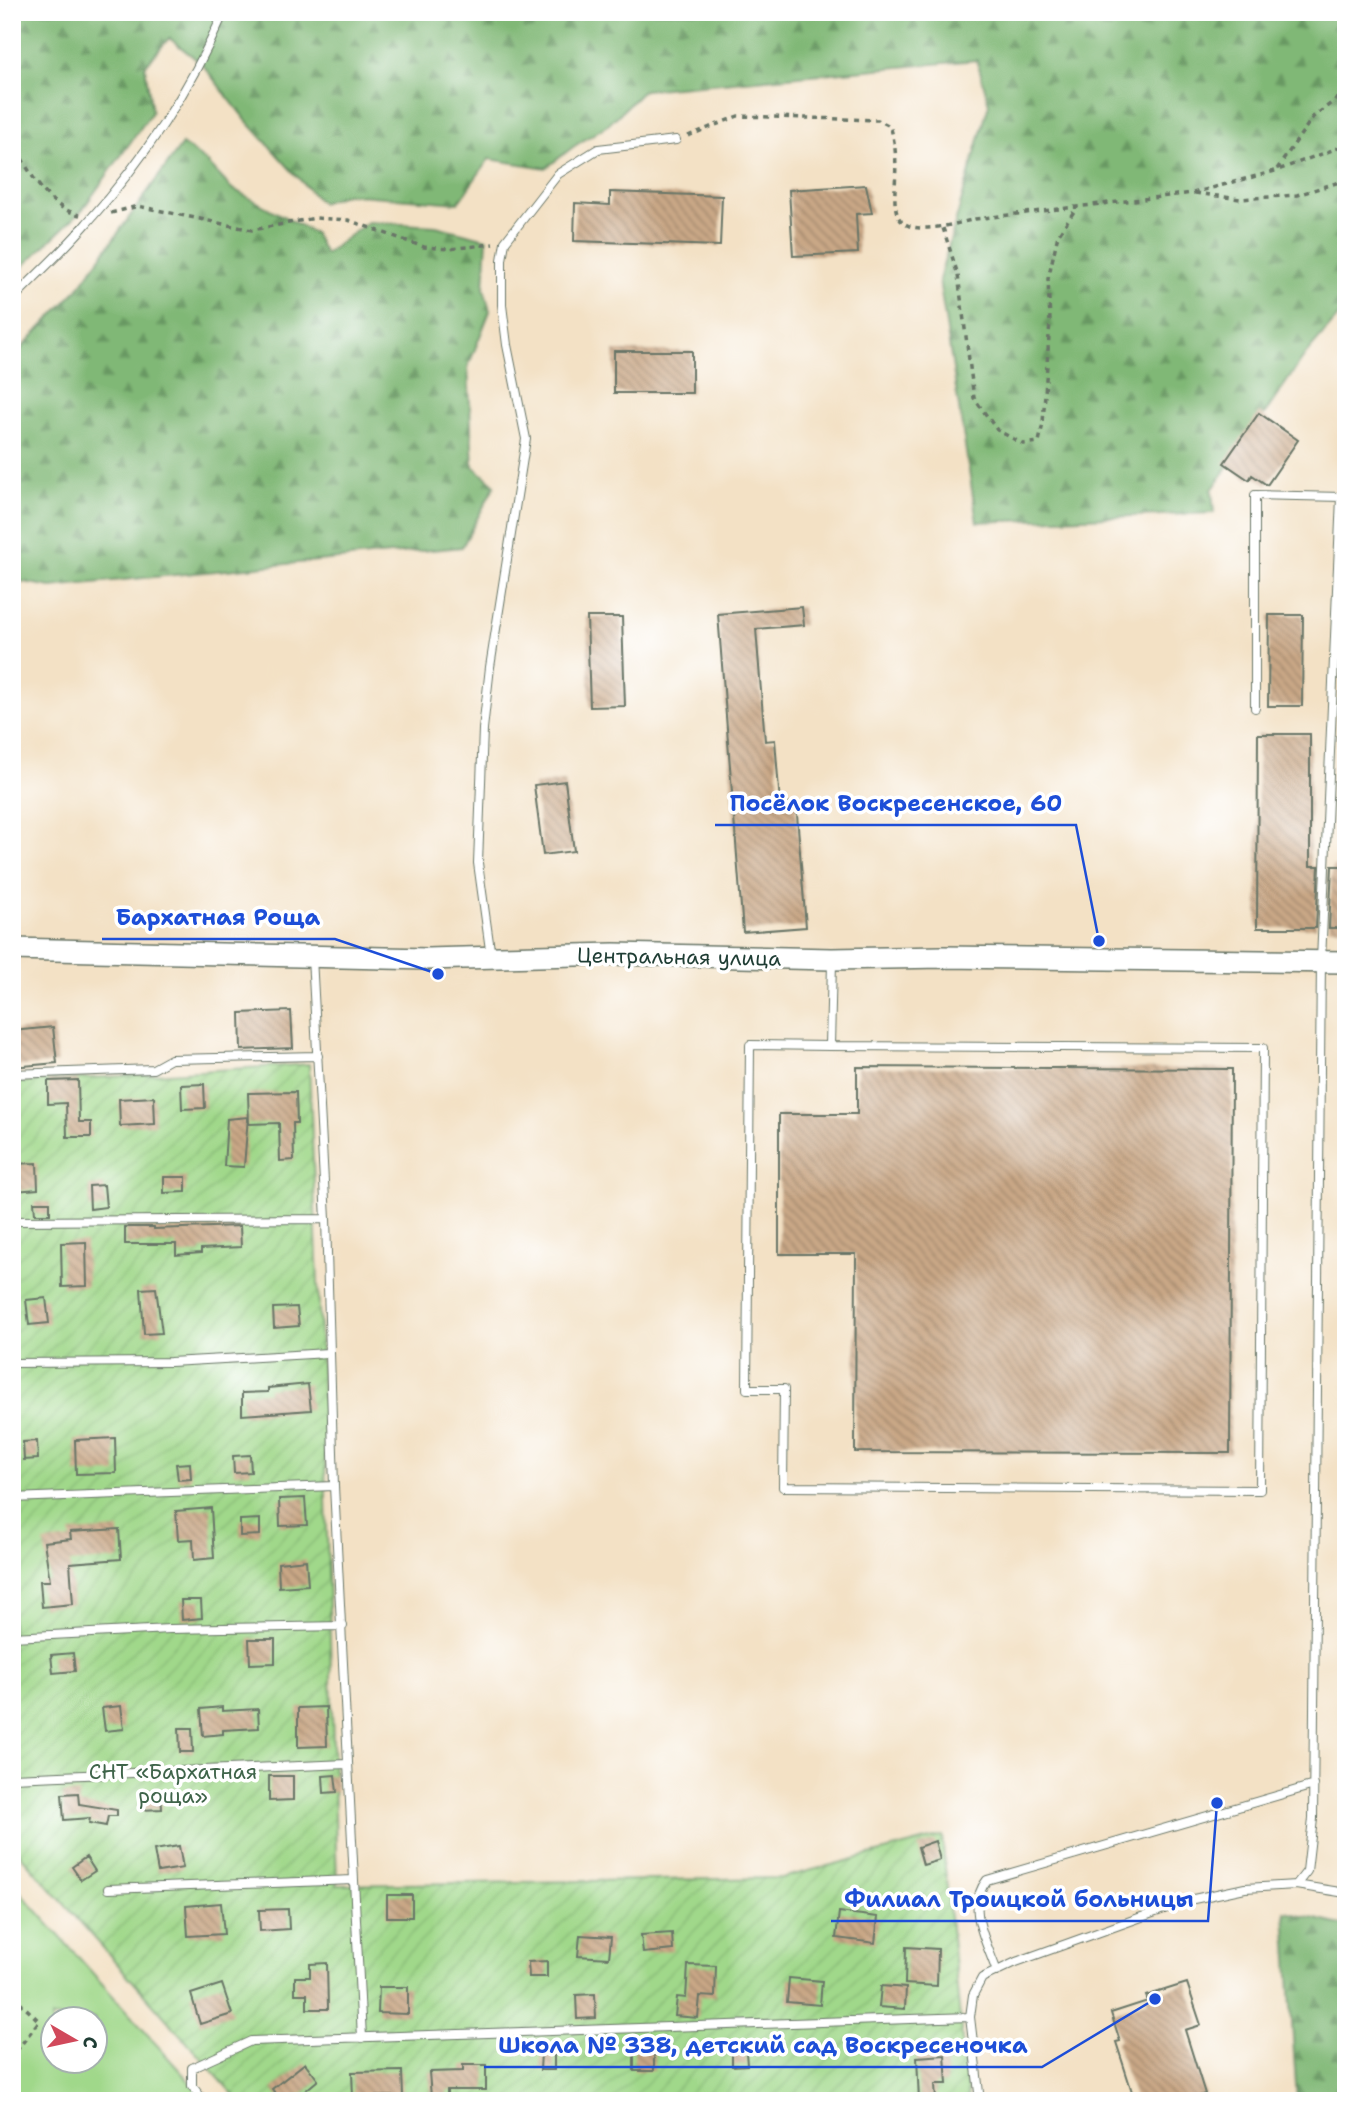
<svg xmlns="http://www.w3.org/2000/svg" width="1358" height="2113" font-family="'Shantell Sans',sans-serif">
  <defs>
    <pattern id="forest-firs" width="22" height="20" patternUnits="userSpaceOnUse" patternTransform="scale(1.75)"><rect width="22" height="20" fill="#80b876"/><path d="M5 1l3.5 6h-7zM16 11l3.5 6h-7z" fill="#689762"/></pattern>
    <pattern id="garden-furrows" width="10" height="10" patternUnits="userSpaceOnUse" patternTransform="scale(1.75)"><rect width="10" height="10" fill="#a0d88a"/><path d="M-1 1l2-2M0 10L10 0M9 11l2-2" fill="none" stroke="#89ba78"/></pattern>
    <pattern id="building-back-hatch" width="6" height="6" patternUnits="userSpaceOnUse" patternTransform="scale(1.75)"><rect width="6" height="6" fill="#c9a786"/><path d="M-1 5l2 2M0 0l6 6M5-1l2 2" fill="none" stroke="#a3896e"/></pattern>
  </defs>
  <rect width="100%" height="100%" fill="#fff"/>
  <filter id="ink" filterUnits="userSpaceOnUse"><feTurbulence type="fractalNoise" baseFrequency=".0143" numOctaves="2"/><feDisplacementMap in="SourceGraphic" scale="14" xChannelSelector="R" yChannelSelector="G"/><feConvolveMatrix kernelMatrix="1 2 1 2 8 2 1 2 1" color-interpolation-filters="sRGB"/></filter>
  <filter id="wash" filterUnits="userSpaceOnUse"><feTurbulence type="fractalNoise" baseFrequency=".00686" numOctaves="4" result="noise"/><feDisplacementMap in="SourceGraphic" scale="28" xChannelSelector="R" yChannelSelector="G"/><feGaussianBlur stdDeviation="1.57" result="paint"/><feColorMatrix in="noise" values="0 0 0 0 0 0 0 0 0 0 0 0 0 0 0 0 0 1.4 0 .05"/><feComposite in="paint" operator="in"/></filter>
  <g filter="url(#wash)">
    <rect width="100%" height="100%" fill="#f3e1c5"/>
    <path fill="#a0d88a" stroke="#608a5f" stroke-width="2" fill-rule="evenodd" d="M 12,1883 L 207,2101 L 12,2101 ZM 52,2018 L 94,2018 L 94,2060 L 52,2060 Z"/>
    <path fill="url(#forest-firs)" stroke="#507a55" stroke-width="2" d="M 12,12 L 1346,12 L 1346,308 L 1306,354 L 1212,490 L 1214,513 L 977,522 L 939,280 L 989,104 L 977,60 L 644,90 L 609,124 L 573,147 L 546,168 L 489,159 L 458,203 L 346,194 L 321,203 L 245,119 L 201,63 L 169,38 L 145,66 L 152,112 L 82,210 L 12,277 Z
      M 182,144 L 206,161 L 231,188 L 314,233 L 325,254 L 368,222 L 436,226 L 487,239 L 484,288 L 490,311 L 468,367 L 473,466 L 495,485 L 462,547 L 51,587 L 12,580 L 12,358 L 77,290 Z
      M 1285,1912 L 1346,1926 L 1346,2101 L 1297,2101 Z"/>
    <path fill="url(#garden-furrows)" stroke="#608a5f" stroke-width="2" d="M 309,1064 L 324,1429 L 337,1885 L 782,1878 L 942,1836 L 968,2101 L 239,2101 L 12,1845 L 12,1083 Z"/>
    <g id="blocks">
      <path fill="url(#building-back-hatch)" d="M 866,185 L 872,213 L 856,214 L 858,253 L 793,256 L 789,190 Z
        M 610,192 L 722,196 L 720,246 L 574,241 L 575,203 L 610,205 Z
        M 614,351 L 692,351 L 692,393 L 614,393 Z
        M 1259,413 L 1298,440 L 1267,485 L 1252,475 L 1249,480 L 1224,463 Z
        M 802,607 L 804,625 L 756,629 L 765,741 L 775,740 L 780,803 L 796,802 L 806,927 L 743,932 L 718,614 Z
        M 1269,615 L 1303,615 L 1302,706 L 1268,706 Z
        M 587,617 L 622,617 L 625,706 L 590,707 Z
        M 1258,734 L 1310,734 L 1310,866 L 1319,866 L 1316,928 L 1257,928 Z
        M 565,781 L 574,851 L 543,855 L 534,785 Z
        M 1332,866 L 1346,866 L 1346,928 L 1329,928 Z
        M 291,1011 L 293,1048 L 241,1050 L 240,1013 Z
        M 53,1027 L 57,1063 L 12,1067 L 12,1031 Z
        M 857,1067 L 1232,1069 L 1230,1453 L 855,1452 L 856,1254 L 779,1254 L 779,1114 L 857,1114 Z
        M 78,1080 L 79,1122 L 91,1122 L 91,1137 L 67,1137 L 66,1103 L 48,1104 L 48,1081 Z
        M 204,1084 L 205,1108 L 182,1109 L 181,1085 Z
        M 296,1092 L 297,1123 L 293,1123 L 294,1160 L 280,1161 L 279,1123 L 249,1124 L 248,1093 Z
        M 154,1097 L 155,1124 L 120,1126 L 119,1099 Z
        M 248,1117 L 244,1167 L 224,1166 L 227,1119 Z
        M 37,1163 L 38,1189 L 15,1191 L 13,1164 Z
        M 164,1177 L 186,1177 L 186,1192 L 164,1193 Z
        M 104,1185 L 106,1207 L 90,1209 L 89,1186 Z
        M 34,1202 L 50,1202 L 50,1214 L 35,1214 Z
        M 240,1226 L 241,1247 L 201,1249 L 201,1253 L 176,1255 L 176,1244 L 125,1244 L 125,1227 L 154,1227 L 154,1229 Z
        M 86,1242 L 87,1286 L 62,1287 L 61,1243 Z
        M 156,1288 L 162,1333 L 144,1334 L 141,1289 Z
        M 46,1298 L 49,1323 L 29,1325 L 26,1300 Z
        M 297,1307 L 299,1326 L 274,1328 L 273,1308 Z
        M 308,1384 L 311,1410 L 242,1415 L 242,1393 L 268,1392 L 268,1388 Z
        M 115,1438 L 116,1473 L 76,1474 L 75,1440 Z
        M 37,1441 L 38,1459 L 24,1460 L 23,1442 Z
        M 250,1455 L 251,1472 L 234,1473 L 233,1456 Z
        M 190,1463 L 191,1479 L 178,1480 L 176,1464 Z
        M 305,1498 L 307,1525 L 280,1526 L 279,1499 Z
        M 211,1508 L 214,1558 L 194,1560 L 193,1539 L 178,1540 L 176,1511 Z
        M 260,1519 L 260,1535 L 240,1536 L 240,1520 Z
        M 119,1529 L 121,1559 L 70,1563 L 73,1604 L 42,1607 L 40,1581 L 50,1581 L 44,1542 L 71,1539 L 70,1532 Z
        M 306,1560 L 308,1585 L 279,1587 L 278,1563 Z
        M 181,1600 L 201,1600 L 202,1618 L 182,1620 Z
        M 249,1639 L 275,1639 L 275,1663 L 250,1664 Z
        M 73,1653 L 75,1671 L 53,1673 L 51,1655 Z
        M 121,1706 L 124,1729 L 105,1731 L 102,1708 Z
        M 222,1707 L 222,1711 L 258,1709 L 259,1728 L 223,1730 L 223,1734 L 203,1736 L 201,1709 Z
        M 326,1707 L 327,1746 L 298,1747 L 298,1708 Z
        M 179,1728 L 192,1728 L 193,1752 L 180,1752 Z
        M 335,1775 L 337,1792 L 324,1793 L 323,1776 Z
        M 269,1776 L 293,1776 L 293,1800 L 269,1801 Z
        M 161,1790 L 162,1809 L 141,1810 L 140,1791 Z
        M 78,1793 L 79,1804 L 117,1810 L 117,1816 L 108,1816 L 106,1826 L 89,1823 L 90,1818 L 64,1820 L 62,1794 Z
        M 935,1841 L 940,1860 L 923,1865 L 918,1847 Z
        M 179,1846 L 183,1868 L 158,1872 L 154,1850 Z
        M 86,1857 L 95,1871 L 81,1880 L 72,1867 Z
        M 387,1895 L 412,1895 L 412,1917 L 387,1917 Z
        M 221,1903 L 224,1934 L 188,1936 L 186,1906 Z
        M 288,1909 L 289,1929 L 260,1931 L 259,1910 Z
        M 839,1912 L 878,1917 L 875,1943 L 836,1938 Z
        M 672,1933 L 673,1950 L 643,1953 L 641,1935 Z
        M 580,1935 L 611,1937 L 609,1958 L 578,1956 Z
        M 906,1947 L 938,1949 L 937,1986 L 905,1984 Z
        M 547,1961 L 547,1977 L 529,1977 L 528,1962 Z
        M 327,1963 L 328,2009 L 307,2009 L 307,1994 L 295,1994 L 295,1977 L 310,1977 L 310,1964 Z
        M 688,1965 L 716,1966 L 715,1997 L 700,1996 L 698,2018 L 675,2016 L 677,1997 L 686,1998 Z
        M 789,1978 L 822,1981 L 820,2005 L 787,2002 Z
        M 1187,1983 L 1201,2025 L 1185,2030 L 1205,2094 L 1185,2101 L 1135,2101 L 1116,2042 L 1120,2041 L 1111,2013 L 1148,2001 L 1146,1996 Z
        M 222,1984 L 232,2014 L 200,2024 L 191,1994 Z
        M 881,1986 L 906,1988 L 905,2009 L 879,2007 Z
        M 379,1987 L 408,1987 L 408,2014 L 378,2013 Z
        M 595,1994 L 596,2018 L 577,2019 L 576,1995 Z
        M 634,2049 L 654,2049 L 654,2071 L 634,2071 Z
        M 732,2052 L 746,2052 L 747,2065 L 732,2066 Z
        M 541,2053 L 554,2053 L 554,2070 L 540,2070 Z
        M 945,2055 L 947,2084 L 935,2084 L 936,2101 L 919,2101 L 917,2057 Z
        M 305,2063 L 318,2080 L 293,2101 L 281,2101 L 272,2089 Z
        M 463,2065 L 486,2065 L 486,2090 L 447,2090 L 447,2096 L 431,2097 L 429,2072 L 463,2071 Z
        M 402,2071 L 403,2096 L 353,2097 L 352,2072 Z"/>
    </g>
  </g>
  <g filter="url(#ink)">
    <use href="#blocks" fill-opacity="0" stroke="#697667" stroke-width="2"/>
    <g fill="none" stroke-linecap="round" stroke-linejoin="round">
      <defs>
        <path id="service" d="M 12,300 C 37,274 64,250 87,223 C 145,158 189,92 224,12
          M 1255,708 L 1255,495 L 1343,497
          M 312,957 L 326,1219 L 334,1486 L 362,2038
          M 491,957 L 478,863 L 483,729 L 490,667 L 526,439 L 507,345 L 502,305 L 502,260 L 505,242 L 558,174 L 598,149 L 676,140
          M 830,1046 L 750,1045 L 747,1389 L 784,1389 L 783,1487 L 1260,1490 L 1263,1048 L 830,1046 L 832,962
          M 12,1074 L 153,1069 L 171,1059 L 318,1056
          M 12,1221 L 326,1219
          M 12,1363 L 170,1362 L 328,1353
          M 12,1498 L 334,1486
          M 12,1637 L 170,1629 L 343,1626
          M 12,1778 L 347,1764
          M 1296,1885 L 1346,1893
          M 108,1889 L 354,1880
          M 997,1972 C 987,1942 965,1907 987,1880 L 1314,1785
          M 204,2101 L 192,2086 L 192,2068 L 251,2041 L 970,2017
          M 980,2101 L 970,2017 L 973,1995 L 982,1978 L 1016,1962 L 1189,1900 L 1245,1888 L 1296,1885 L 1307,1871 L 1313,1819 L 1321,961 L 1341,497"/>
        <path id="secondary" d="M 12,949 L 427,959 L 614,954 L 832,959 L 943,957 L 1346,962"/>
      </defs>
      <use href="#service" stroke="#697667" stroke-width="10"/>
      <use href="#secondary" stroke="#697667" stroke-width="24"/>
      <path stroke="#697667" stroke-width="3.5" stroke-dasharray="5 5" stroke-linecap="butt" d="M 688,136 L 738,116 L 878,120 L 890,126 C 912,189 855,252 975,219 L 1193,193 L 1275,171 L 1346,145
        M 12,141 C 29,170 45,207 80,215
        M 1277,169 L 1313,117 L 1346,92
        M 1195,193 L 1240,199 L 1297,195 L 1346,180
        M 111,213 L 138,206 L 252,230 L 315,218 L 348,220 L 424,247 L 449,249 L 493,244
        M 943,228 L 958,275 L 974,398 L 997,430 L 1023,444 L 1039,442 L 1043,423 L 1050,321 L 1048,279 L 1058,235 L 1077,207
        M 12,1995 L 39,2021 L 12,2057
        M 12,2097 L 16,2101"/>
      <use href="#service" stroke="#fff" stroke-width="8"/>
      <use href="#secondary" stroke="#fff" stroke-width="21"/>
    </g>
  </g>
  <g text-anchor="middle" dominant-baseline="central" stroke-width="7" stroke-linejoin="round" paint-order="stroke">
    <g font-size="21" fill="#1f3d34" stroke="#fff">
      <text transform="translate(679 957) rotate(1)">Центральная улица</text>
    </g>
    <g font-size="21" fill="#3f644a" stroke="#fff">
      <text x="173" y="1772">СНТ «Бархатная<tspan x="173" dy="24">роща»</tspan></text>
    </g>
  </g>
  <path fill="none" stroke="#1d4ed8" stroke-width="2.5" d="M1099 941L1076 825H715M438 974L335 939H102M1217 1803L1208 1921H831M1155 1999L1042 2067H484"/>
  <g fill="#1d4ed8" stroke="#fff" stroke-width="2.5">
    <circle cx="1099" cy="941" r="7"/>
    <circle cx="438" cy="974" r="7"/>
    <circle cx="1217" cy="1803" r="7"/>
    <circle cx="1155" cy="1999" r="7"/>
  </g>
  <g font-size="23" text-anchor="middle" font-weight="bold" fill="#1d4ed8" stroke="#fff" stroke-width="7" stroke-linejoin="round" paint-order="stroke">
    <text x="896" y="811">Посёлок Воскресенское, 60</text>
    <text x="218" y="925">Бархатная Роща</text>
    <text x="1019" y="1907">Филиал Троицкой больницы</text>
    <text x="763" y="2053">Школа № 338, детский сад Воскресеночка</text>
  </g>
  <rect width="1358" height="2113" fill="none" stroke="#fff" stroke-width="42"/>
  <g transform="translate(74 2040) rotate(99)"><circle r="33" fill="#ffffff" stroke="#a5b1ae" stroke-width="2"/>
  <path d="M0-5L12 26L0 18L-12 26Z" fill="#d1495b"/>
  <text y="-10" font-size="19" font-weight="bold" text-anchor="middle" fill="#1f3d34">С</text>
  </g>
</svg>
